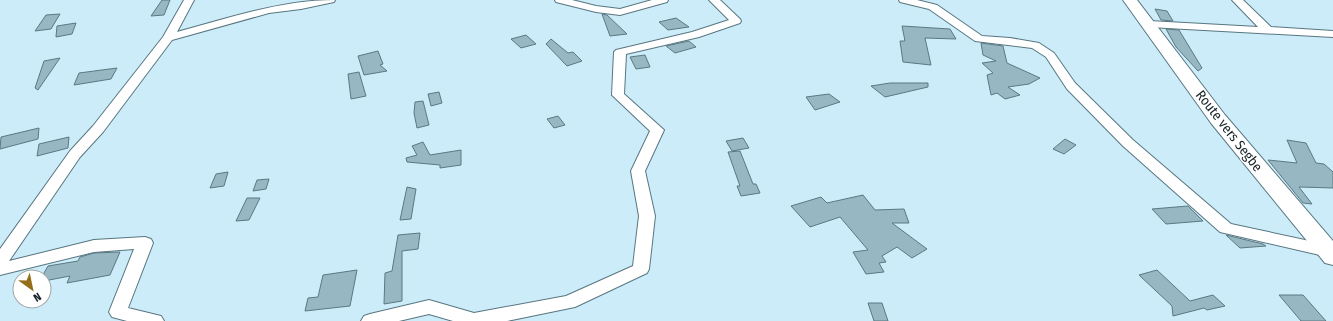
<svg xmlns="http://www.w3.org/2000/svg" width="1333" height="321" font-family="'Fira Sans Condensed',sans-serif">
  <rect width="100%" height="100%" fill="#cbecf8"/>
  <path fill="#97b7c2" stroke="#5b7983" d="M 162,0 L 170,0 L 164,15 L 151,16 Z
    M 1155,9 L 1167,11 L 1173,21 L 1161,20 Z
    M 60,14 L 51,29 L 35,31 L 46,15 Z
    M 602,14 L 607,15 L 627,34 L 610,36 Z
    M 676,18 L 689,27 L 668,30 L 659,22 Z
    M 76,23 L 72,34 L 56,37 L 57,26 Z
    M 902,26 L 950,29 L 956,39 L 925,38 L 931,65 L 903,62 L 900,41 L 905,41 Z
    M 1166,29 L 1179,30 L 1202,68 L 1198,71 L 1176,47 Z
    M 526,35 L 536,44 L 521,48 L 511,39 Z
    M 551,39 L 568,53 L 573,52 L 582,61 L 567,66 L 546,44 Z
    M 689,41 L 696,47 L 675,53 L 666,46 Z
    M 981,43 L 1003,46 L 1007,63 L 1040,78 L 1029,84 L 1008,87 L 1020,95 L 1005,99 L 997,93 L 991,95 L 987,75 L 993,73 L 982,63 L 996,61 L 983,55 Z
    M 378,51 L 383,64 L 380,65 L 387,71 L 364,75 L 358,56 Z
    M 645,55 L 650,67 L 636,69 L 630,57 Z
    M 60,58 L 38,90 L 35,88 L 44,61 Z
    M 117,68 L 111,79 L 74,85 L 79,73 Z
    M 359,72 L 366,96 L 351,99 L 348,74 Z
    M 890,83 L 928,83 L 928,87 L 885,97 L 871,86 Z
    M 439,92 L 442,103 L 431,106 L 428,94 Z
    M 829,94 L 840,102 L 815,110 L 806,97 Z
    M 423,101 L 429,125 L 417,128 L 414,113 L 415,102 Z
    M 558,116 L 565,125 L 554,128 L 547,119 Z
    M 39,128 L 38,139 L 0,149 L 1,137 Z
    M 69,137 L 68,148 L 37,156 L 39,144 Z
    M 743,138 L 749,148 L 732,151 L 726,141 Z
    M 1065,139 L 1076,145 L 1064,154 L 1053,149 Z
    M 1287,140 L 1306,143 L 1316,163 L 1324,164 L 1333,172 L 1333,188 L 1299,187 L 1312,204 L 1303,203 L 1268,160 L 1297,163 Z
    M 423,142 L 430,155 L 461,150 L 461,165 L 440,168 L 440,165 L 407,162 L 406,158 L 417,155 L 412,146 Z
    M 740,151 L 753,184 L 756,184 L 760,193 L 741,196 L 737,186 L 740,186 L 728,152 Z
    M 228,172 L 224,186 L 210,188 L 216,174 Z
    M 269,179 L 266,189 L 253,191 L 257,180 Z
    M 407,187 L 416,189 L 411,219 L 400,220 Z
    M 863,195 L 875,210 L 904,209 L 909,223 L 892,223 L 927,249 L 912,258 L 897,247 L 882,256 L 886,262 L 879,263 L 884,272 L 866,274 L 853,252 L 868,250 L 840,217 L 810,227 L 791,206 L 821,197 L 827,203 Z
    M 247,198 L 260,198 L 249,220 L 236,221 Z
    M 1188,206 L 1203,221 L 1166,224 L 1152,209 Z
    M 420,233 L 418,249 L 402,251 L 402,301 L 384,304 L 385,273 L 392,271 L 398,235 Z
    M 1226,235 L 1263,244 L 1266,246 L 1240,248 Z
    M 120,252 L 110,275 L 67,283 L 70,276 L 44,281 L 44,273 L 48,266 L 78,261 L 80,257 L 94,253 Z
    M 357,270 L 350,306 L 305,311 L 308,298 L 318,297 L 323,275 Z
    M 1157,270 L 1190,301 L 1213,295 L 1225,306 L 1207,310 L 1204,308 L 1173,316 L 1172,306 L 1139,275 Z
    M 1279,295 L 1303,295 L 1326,321 L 1301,321 Z
    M 868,303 L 882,303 L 888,321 L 874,321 Z"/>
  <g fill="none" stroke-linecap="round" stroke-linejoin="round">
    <defs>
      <path id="minor" d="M 184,0 L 194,0 L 177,32 C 229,18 281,0 335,0 L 334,2 L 301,9 L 269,13 L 172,40 L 103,132 L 80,157 L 9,261 L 94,240 L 145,237 L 151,239 L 153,243 L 128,308 L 161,316 L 164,321 L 127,321 L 112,317 L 109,312 L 134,249 L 94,252 L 0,275 L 0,249 L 70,151 L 93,126 L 163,37 Z
        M 555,0 L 572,0 L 596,6 L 620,9 L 652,0 L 668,0 L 667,2 L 620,15 L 596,12 L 556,2 Z
        M 709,0 L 720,0 L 740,19 L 741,21 L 740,23 L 699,37 L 626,54 L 624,94 L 664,130 L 645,171 L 655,216 L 649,269 L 647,273 L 575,307 L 507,321 L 453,321 L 429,314 L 399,321 L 361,321 L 364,316 L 370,314 L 429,300 L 474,313 L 566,296 L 633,266 L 639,216 L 631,171 L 650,131 L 612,95 L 614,52 L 616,50 L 692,32 L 729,20 Z
        M 899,0 L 917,0 L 937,5 L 982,36 L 1010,38 L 1039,43 L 1054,53 L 1075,83 L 1133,140 L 1231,224 L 1333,246 L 1333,258 L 1220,232 L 1123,146 L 1067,89 L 1046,57 L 1032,48 L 975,41 L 929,9 L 900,2 Z
        M 1232,0 L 1243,0 L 1271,27 L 1333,31 L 1333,37 L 1149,27 L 1144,24 L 1149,21 L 1258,27 Z"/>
      <path id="secondary" d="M 1123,0 L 1137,0 L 1225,115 L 1333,241 L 1333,265 L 1325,263 L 1211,123 Z"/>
    </defs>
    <use href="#minor" stroke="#587680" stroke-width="2"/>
    <use href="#secondary" stroke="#587680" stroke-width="2"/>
    <use href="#minor" fill="#fff" fill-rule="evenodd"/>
    <use href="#secondary" fill="#fff" fill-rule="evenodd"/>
  </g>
  <g text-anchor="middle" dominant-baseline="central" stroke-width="3" stroke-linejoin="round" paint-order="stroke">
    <g font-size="14" fill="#162226" stroke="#fff">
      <text transform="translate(1229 131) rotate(52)">Route vers Segbe</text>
    </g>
  </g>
  <g transform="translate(32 289) rotate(147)"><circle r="19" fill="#ffffff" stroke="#a2a7a8"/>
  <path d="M0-3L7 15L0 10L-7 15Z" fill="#956d18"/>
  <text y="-6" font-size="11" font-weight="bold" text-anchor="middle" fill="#162226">N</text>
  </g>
</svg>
